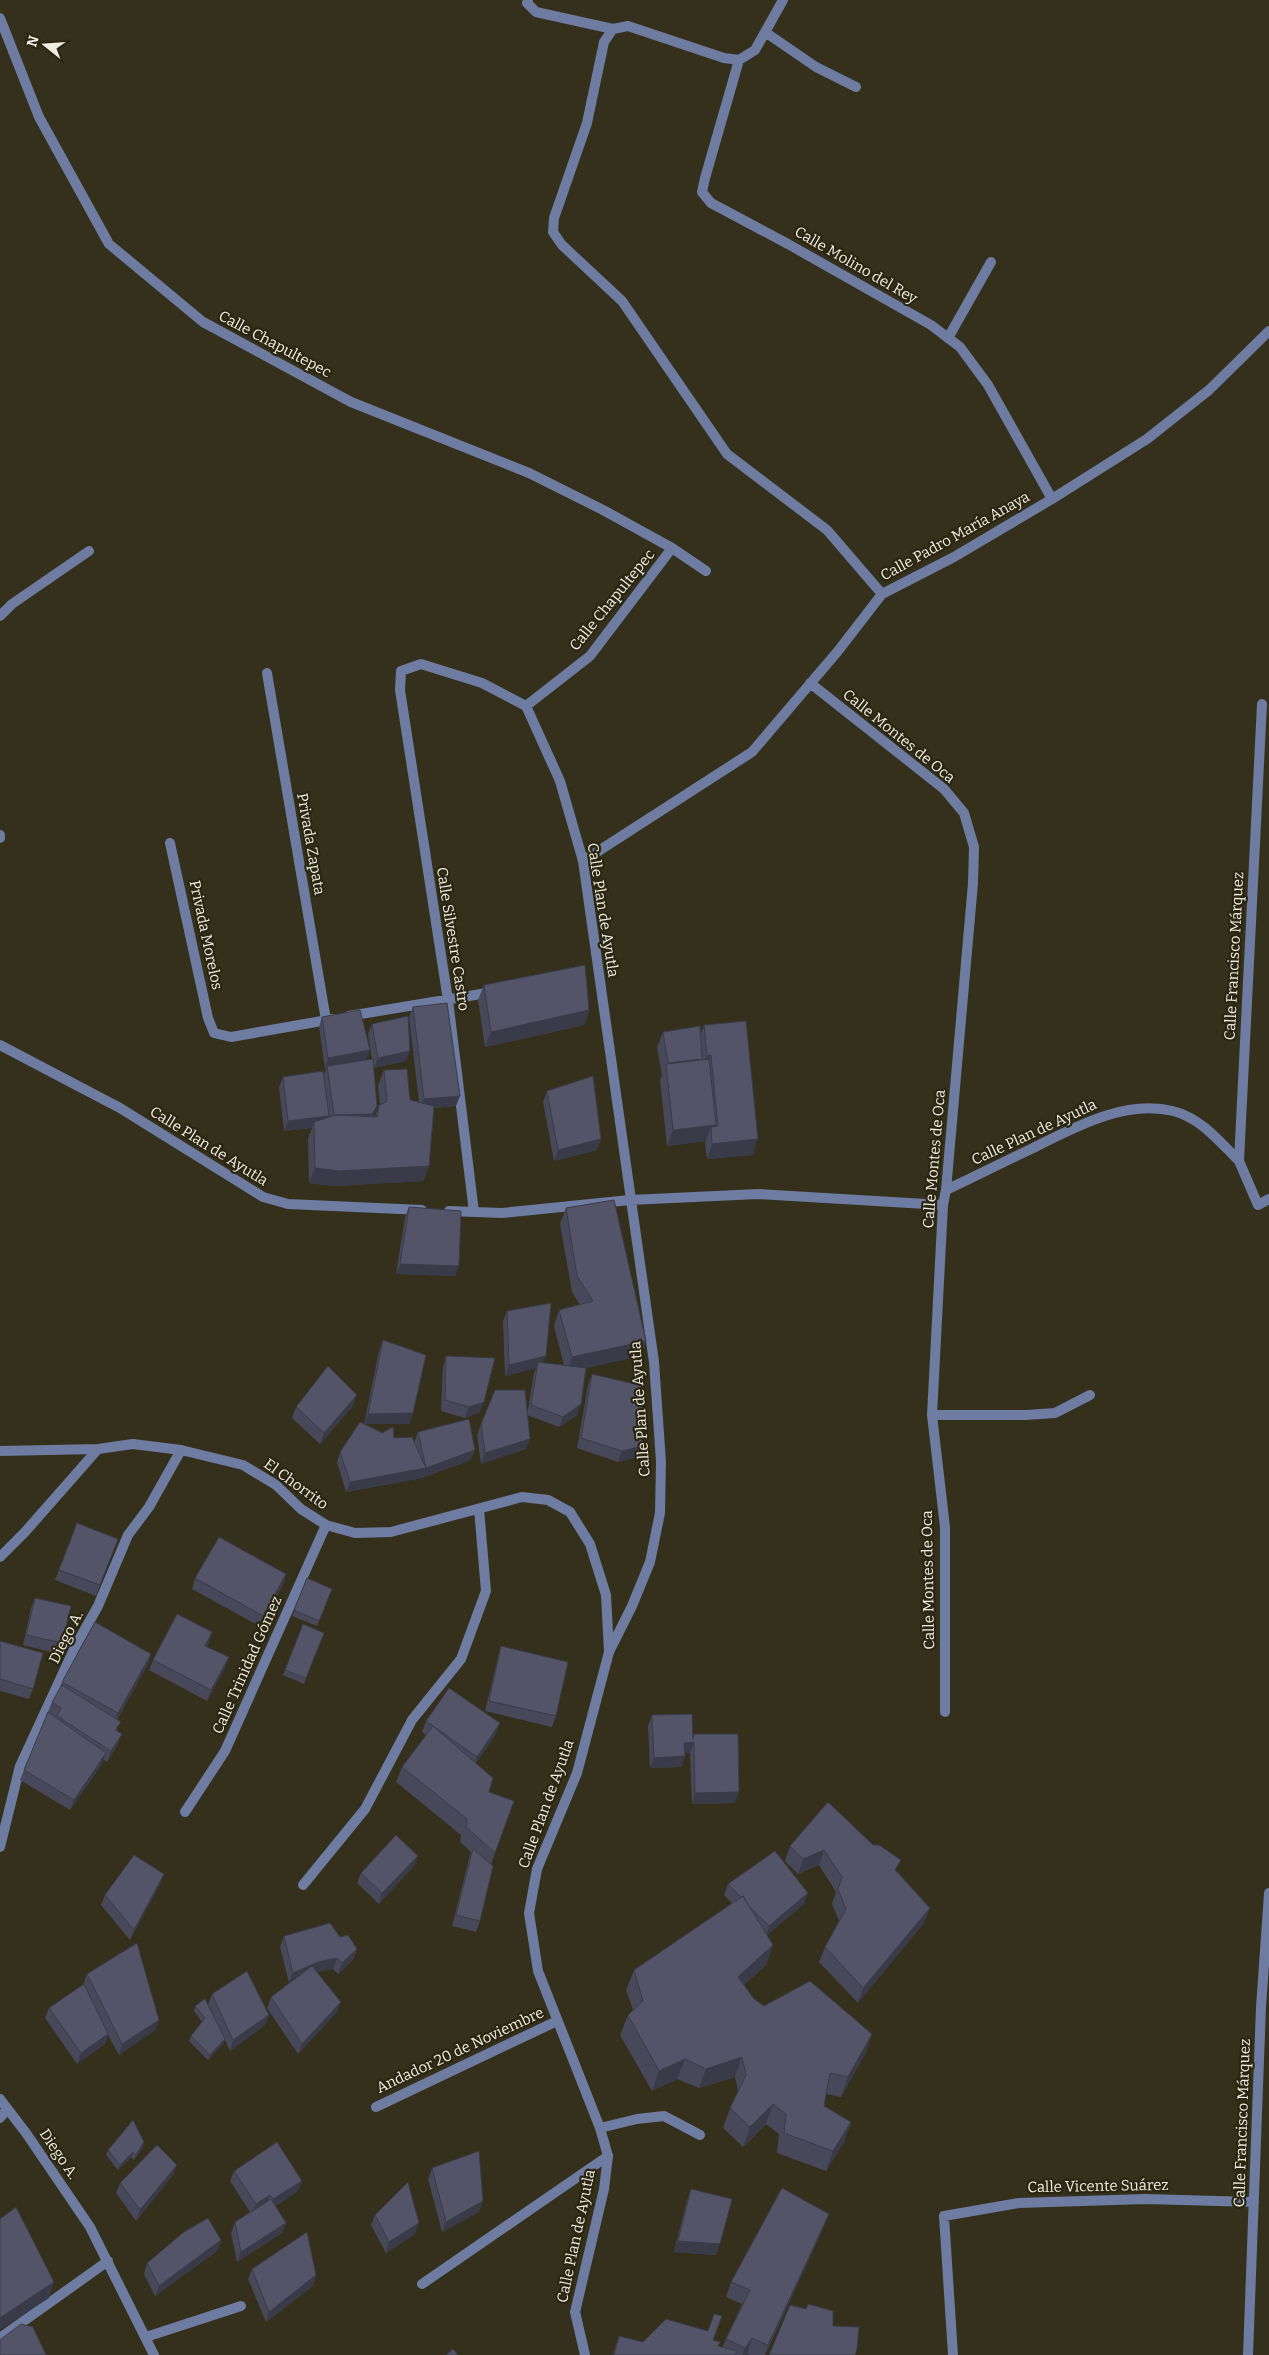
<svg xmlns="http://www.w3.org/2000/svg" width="1269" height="2355" font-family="Bitter,serif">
  <rect width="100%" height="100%" fill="#34301c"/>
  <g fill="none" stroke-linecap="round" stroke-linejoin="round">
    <path stroke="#6d7ca0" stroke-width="10" d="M 948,338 L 991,262"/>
    <path stroke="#6d7ca0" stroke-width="10" d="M 528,0 L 527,3 L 536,12 L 613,29 L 628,26 L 724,58 L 739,60
      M 0,18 L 39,117 L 109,244 L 203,322 L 351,402 L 529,473 L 605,511 L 672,548 L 706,571
      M 613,29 L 604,42 L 587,123 L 554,218 L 553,232 L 562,245 L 622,301 L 727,454 L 827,530 L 882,594
      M 765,32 L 816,67 L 856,87
      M 739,60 L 705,178 L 702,192 L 711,203 L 788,244 L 931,325 L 960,347 L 988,385 L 1052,499
      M 739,60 L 755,50 L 783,0
      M 0,616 L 12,604 L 89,551
      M 267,673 L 326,1020
      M 810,683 L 944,789 L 964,813 L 974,847 L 973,883 L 946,1190 L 943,1205 L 932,1415 L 945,1527 L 945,1712
      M 1262,704 L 1239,1161 L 1258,1205 L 1269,1199
      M 526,706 L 590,656 L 672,548
      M 0,835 L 0,838
      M 170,843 L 208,1018 L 214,1033 L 231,1037 L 333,1019
      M 583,861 L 752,752 L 838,651 L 882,594 L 954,557 L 1052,499 L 1147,439 L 1209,390 L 1269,331
      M 349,1016 L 493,992
      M 0,1045 L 120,1108 L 263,1197 L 288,1204 L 422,1210
      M 946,1190 C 974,1177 1001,1163 1029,1150 C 1072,1129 1123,1099 1173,1111 C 1201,1118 1220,1142 1239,1161
      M 449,1211 L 502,1213 L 630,1200 L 758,1194 L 943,1205
      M 474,1212 L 448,1000 L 400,690 L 401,671 L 421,664 L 482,683 L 526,706 L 560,781 L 583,861 L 654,1362 L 661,1462 L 660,1513 L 650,1562 L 632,1606 L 609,1652
      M 932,1415 L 1026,1415 L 1055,1413 L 1090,1395
      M 0,1557 L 25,1532 L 98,1449
      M 185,1812 L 225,1751 L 326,1525
      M 0,1847 L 20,1766 L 75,1647 L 98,1606 L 128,1535 L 149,1507 L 181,1450
      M 303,1885 L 365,1809 L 412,1720 L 461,1659 L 486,1591 L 479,1509
      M 0,2099 L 26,2133 L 90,2227 L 154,2355
      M 376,2107 L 557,2021
      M 0,2118 L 7,2109
      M 600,2128 L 637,2119 L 664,2116 L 700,2135
      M 422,2284 L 608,2156
      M 146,2337 L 241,2306
      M 0,2338 L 108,2261
      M 953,2355 L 944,2216 L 1019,2203 L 1146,2199 L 1254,2202
      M 1248,2355 L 1261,2007 L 1269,1893"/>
    <path stroke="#6d7ca0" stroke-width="10" d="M 0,1451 L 98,1449 L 133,1444 L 181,1450 L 243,1465 L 276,1485 L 301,1509 L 326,1525 L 355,1533 L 391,1532 L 522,1497 L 548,1500 L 570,1512 L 590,1544 L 606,1595 L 609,1652 L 577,1773 L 537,1869 L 529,1913 L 538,1971 L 600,2128 L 608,2156 L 604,2189 L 575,2312 L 585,2355"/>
  </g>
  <path fill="#474859" d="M 484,985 L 589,1010 L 584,1025 L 485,1047 L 478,1000 Z
    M 413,1007 L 456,1106 L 434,1108 L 429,1166 L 423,1181 L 333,1186 L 309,1183 L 308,1138 L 312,1128 L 284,1131 L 279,1087 L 283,1077 L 324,1075 L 326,1069 L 325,1069 L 319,1027 L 322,1017 L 366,1060 L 372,1060 L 368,1034 L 372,1024 L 406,1061 L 374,1068 L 373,1116 L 375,1116 L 379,1105 L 380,1105 L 378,1086 L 384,1070 L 410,1100 L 419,1102 L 409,1017 Z
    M 704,1025 L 753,1155 L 707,1159 L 705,1143 L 706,1141 L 667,1146 L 660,1080 L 662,1076 L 657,1047 L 663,1032 L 701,1033 Z
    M 547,1091 L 601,1139 L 597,1150 L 554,1161 L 543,1102 Z
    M 409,1207 L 459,1266 L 455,1276 L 396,1274 L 405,1217 Z
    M 566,1208 L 646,1341 L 640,1356 L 585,1368 L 577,1415 L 559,1427 L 527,1415 L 534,1373 L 536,1368 L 505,1376 L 503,1321 L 507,1311 L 543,1363 L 564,1365 L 554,1326 L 559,1310 L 580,1305 L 572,1292 L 560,1224 Z
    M 383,1340 L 413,1413 L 409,1424 L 365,1424 L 394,1438 L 414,1443 L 418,1432 L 471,1460 L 422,1478 L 346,1492 L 337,1462 L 340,1452 L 364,1424 L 379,1351 Z
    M 446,1356 L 480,1412 L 465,1418 L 441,1411 L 443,1367 Z
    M 592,1374 L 638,1457 L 618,1462 L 577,1448 L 588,1385 Z
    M 353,1406 L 320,1444 L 292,1418 L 296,1407 Z
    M 481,1424 L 526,1449 L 481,1464 L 477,1435 Z
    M 77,1523 L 118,1539 L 96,1596 L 55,1580 Z
    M 286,1574 L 283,1585 L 259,1626 L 192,1589 L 195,1578 Z
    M 307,1578 L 332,1589 L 317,1626 L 292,1616 Z
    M 35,1598 L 62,1643 L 59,1654 L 23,1645 L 31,1608 Z
    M 303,1624 L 324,1633 L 304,1684 L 283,1675 Z
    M 212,1632 L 207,1646 L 225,1668 L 207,1701 L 149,1670 L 153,1660 Z
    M 0,1641 L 33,1689 L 29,1699 L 0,1691 Z
    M 501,1646 L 556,1716 L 552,1727 L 485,1711 L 498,1657 Z
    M 151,1654 L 148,1664 L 117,1720 L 118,1744 L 107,1762 L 103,1759 L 102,1764 L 70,1810 L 20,1780 L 52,1702 L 58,1692 L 62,1682 Z
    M 652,1715 L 693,1737 L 735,1803 L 692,1804 L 690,1753 L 685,1753 L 685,1756 L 681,1767 L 650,1768 L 648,1726 Z
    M 426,1721 L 496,1734 L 476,1763 L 489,1792 L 514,1801 L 491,1864 L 480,1921 L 476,1932 L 452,1926 L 469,1859 L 471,1852 L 460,1842 L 461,1835 L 396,1782 L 402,1767 L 426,1735 L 422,1732 Z
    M 828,1802 L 897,1871 L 930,1908 L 924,1923 L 858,2003 L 819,1962 L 825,1947 L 839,1921 L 832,1904 L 836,1892 L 819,1865 L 798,1874 L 785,1861 L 790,1846 Z
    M 414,1866 L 379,1904 L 357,1883 L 361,1873 Z
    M 164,1874 L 160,1884 L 130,1940 L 101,1905 L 105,1895 Z
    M 728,1884 L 804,1904 L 767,1935 L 773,1945 L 766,1965 L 744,1985 L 754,1999 L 764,2006 L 872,2034 L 865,2054 L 841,2097 L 826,2094 L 824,2106 L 851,2122 L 844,2142 L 826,2171 L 777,2153 L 779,2134 L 766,2124 L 743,2147 L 723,2128 L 730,2108 L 738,2091 L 735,2077 L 699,2088 L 677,2079 L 652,2091 L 620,2035 L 628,2015 L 633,2010 L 626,1990 L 634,1970 L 732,1903 L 724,1895 Z
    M 284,1936 L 340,1937 L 357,1949 L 353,1960 L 338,1974 L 333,1969 L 317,1972 L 337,2012 L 298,2054 L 267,2008 L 271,1997 L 289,1983 L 280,1947 Z
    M 87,1974 L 159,2020 L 155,2030 L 119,2055 L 108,2035 L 105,2044 L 77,2064 L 45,2018 L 49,2008 L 83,1985 Z
    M 212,1994 L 269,2015 L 265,2025 L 230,2051 L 225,2040 L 223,2044 L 208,2060 L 189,2041 L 191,2036 L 202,2022 L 194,2011 L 195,2006 L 214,2016 L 208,2005 Z
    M 143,2148 L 134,2160 L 131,2157 L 118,2170 L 106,2155 L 108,2150 Z
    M 432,2168 L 483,2201 L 479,2212 L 442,2232 L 428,2179 Z
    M 234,2171 L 302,2181 L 298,2191 L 276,2206 L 286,2223 L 282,2233 L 237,2262 L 231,2233 L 235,2222 L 250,2212 L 230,2181 Z
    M 173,2175 L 136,2221 L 116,2193 L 120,2183 Z
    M 691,2189 L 716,2255 L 674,2252 L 687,2200 Z
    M 375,2215 L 415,2234 L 386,2253 L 371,2225 Z
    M 823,2229 L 765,2355 L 750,2355 L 747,2354 L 746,2355 L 613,2355 L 619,2336 L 643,2342 L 713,2340 L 718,2346 L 722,2348 L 726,2339 L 742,2304 L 726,2297 L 731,2282 Z
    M 221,2240 L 217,2251 L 155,2296 L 144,2274 L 147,2263 Z
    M 252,2269 L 316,2275 L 313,2286 L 266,2322 L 248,2279 Z"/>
  <path fill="#3a3b49" d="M 589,1010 L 584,1025 L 485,1047 L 491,1032 Z
    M 370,1050 L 366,1060 L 327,1066 L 326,1069 L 325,1069 L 328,1058 Z
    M 410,1051 L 406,1061 L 374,1068 L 378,1058 Z
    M 711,1055 L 706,1071 L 702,1071 L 707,1056 Z
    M 702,1059 L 697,1074 L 666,1067 L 668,1063 Z
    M 460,1096 L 456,1106 L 420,1109 L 424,1099 Z
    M 377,1106 L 374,1116 L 334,1115 Z
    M 329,1116 L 325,1126 L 314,1122 L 312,1128 L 284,1131 L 288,1121 Z
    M 716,1125 L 712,1137 L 711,1127 L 706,1141 L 667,1146 L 673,1130 Z
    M 601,1139 L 597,1150 L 554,1161 L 558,1150 Z
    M 758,1139 L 753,1155 L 707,1159 L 712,1144 Z
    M 429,1166 L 423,1181 L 333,1186 L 309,1183 L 315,1168 Z
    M 400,1264 L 459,1266 L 455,1276 L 396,1274 Z
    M 646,1341 L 640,1356 L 566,1373 L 572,1357 Z
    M 546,1356 L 542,1366 L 538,1362 L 536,1368 L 505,1376 L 509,1365 Z
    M 357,1395 L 353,1406 L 320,1444 L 324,1433 Z
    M 484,1402 L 480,1412 L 465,1418 L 469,1407 Z
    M 581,1404 L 577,1415 L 559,1427 L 563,1417 Z
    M 413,1413 L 409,1424 L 364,1424 L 368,1414 Z
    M 530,1439 L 526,1449 L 481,1464 L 485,1453 Z
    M 642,1446 L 638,1457 L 618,1462 L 622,1451 Z
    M 475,1450 L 471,1460 L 422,1478 L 346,1492 L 350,1482 L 426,1468 Z
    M 286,1574 L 283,1585 L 259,1626 L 263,1616 Z
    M 212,1632 L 209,1643 L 201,1656 L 205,1646 Z
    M 151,1654 L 148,1664 L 114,1724 L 118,1713 Z
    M 229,1657 L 225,1668 L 207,1701 L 211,1690 Z
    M 500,1723 L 496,1734 L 473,1767 L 477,1757 Z
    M 122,1734 L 118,1744 L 107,1762 L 111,1751 Z
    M 694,1742 L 690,1753 L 681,1753 L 684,1743 Z
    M 106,1753 L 102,1764 L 70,1810 L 74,1800 Z
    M 685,1756 L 681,1767 L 650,1768 L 654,1758 Z
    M 739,1792 L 735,1803 L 692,1804 L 695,1793 Z
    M 824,1850 L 819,1865 L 798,1874 L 803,1859 Z
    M 418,1856 L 414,1866 L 379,1904 L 382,1893 Z
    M 164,1874 L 160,1884 L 130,1940 L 134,1930 Z
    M 808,1893 L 804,1904 L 766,1936 L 769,1926 Z
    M 930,1908 L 924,1923 L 858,2003 L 863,1988 Z
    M 773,1945 L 766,1965 L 731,1997 L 738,1977 Z
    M 357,1949 L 353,1960 L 338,1974 L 342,1963 Z
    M 337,1958 L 333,1969 L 314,1973 L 289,1983 L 293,1973 L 318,1962 Z
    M 341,2002 L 337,2012 L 298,2054 L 302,2044 Z
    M 269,2015 L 265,2025 L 230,2051 L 233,2040 Z
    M 159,2020 L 155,2030 L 119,2055 L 122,2044 Z
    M 108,2034 L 105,2044 L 77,2064 L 81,2053 Z
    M 872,2034 L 865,2054 L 841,2097 L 848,2077 Z
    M 225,2039 L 223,2044 L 208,2060 L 210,2055 Z
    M 742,2057 L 735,2077 L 699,2088 L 706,2069 Z
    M 685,2059 L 677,2079 L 652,2091 L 659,2071 Z
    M 773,2104 L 766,2124 L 743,2147 L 750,2127 Z
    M 851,2122 L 844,2142 L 826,2171 L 833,2151 Z
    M 144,2142 L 143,2148 L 134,2160 L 136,2155 Z
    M 133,2152 L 131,2157 L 118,2170 L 120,2165 Z
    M 177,2165 L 173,2175 L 136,2221 L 140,2210 Z
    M 302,2181 L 298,2191 L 270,2210 L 273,2199 Z
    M 270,2195 L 266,2205 L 252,2214 L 256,2204 Z
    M 483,2201 L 479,2212 L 442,2232 L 446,2222 Z
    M 829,2214 L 823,2229 L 764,2355 L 768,2345 Z
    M 286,2223 L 282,2233 L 237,2262 L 241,2252 Z
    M 419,2223 L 415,2234 L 386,2253 L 389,2242 Z
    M 221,2240 L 217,2251 L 155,2296 L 159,2286 Z
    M 678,2241 L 720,2244 L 716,2255 L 674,2252 Z
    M 316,2275 L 313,2286 L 266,2322 L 269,2312 Z
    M 54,2282 L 49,2298 L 0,2330 L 0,2318 Z
    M 752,2338 L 747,2354 L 746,2355 L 742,2355 L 745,2348 Z"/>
  <path fill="#535468" stroke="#3a3b49" d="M 585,965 L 589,1010 L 491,1032 L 484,985 Z
    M 447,1003 L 460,1096 L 424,1099 L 413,1007 Z
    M 360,1010 L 370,1050 L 328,1058 L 322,1017 Z
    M 408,1016 L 410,1051 L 378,1058 L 372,1024 Z
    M 746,1021 L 758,1139 L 712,1144 L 711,1127 L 718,1126 L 711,1055 L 707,1056 L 704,1025 Z
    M 700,1026 L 702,1059 L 668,1063 L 663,1032 Z
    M 373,1059 L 377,1106 L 372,1114 L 334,1115 L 327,1066 Z
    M 709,1059 L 716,1125 L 673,1130 L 666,1064 Z
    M 407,1069 L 410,1100 L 434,1106 L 429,1166 L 339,1171 L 315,1168 L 314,1122 L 335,1115 L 377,1117 L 379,1105 L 387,1102 L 384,1070 Z
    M 323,1071 L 329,1116 L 288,1121 L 283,1077 Z
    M 593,1076 L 601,1139 L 558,1150 L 547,1091 Z
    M 614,1200 L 646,1341 L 572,1357 L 559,1310 L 593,1301 L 577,1276 L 566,1208 Z
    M 409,1207 L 461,1211 L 459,1266 L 400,1264 Z
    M 551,1303 L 546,1356 L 509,1365 L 507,1311 Z
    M 383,1340 L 426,1355 L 413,1413 L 368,1414 Z
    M 446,1356 L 495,1358 L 484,1402 L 469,1407 L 445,1400 Z
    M 538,1362 L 586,1368 L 581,1404 L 563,1417 L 531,1405 Z
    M 328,1366 L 357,1395 L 324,1433 L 296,1407 Z
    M 592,1374 L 643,1386 L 642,1446 L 622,1451 L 581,1438 Z
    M 495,1390 L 525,1390 L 530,1439 L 485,1453 L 481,1424 Z
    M 469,1419 L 475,1450 L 426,1468 L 418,1432 Z
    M 360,1422 L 382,1433 L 393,1427 L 394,1438 L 412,1437 L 426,1468 L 350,1482 L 340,1452 Z
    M 77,1523 L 118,1539 L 100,1585 L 59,1570 Z
    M 219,1537 L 286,1574 L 263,1616 L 195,1578 Z
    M 307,1578 L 332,1589 L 319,1621 L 294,1610 Z
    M 35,1598 L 71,1606 L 62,1643 L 26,1635 Z
    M 177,1614 L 212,1632 L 205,1646 L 229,1657 L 211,1690 L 153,1660 Z
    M 95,1622 L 151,1654 L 118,1713 L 62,1682 Z
    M 303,1624 L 324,1633 L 306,1678 L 285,1670 Z
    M 0,1641 L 43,1653 L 33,1689 L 0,1679 Z
    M 501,1646 L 568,1662 L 556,1716 L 489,1701 Z
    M 62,1685 L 121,1722 L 115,1730 L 122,1734 L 111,1751 L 57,1716 L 61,1708 L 52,1702 Z
    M 449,1688 L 500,1723 L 477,1757 L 426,1721 Z
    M 48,1712 L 106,1753 L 74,1800 L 24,1770 Z
    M 692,1714 L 693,1739 L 694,1734 L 738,1734 L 739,1792 L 695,1793 L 694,1742 L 684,1743 L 685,1756 L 654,1758 L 652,1715 Z
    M 433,1726 L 493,1778 L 489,1792 L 514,1801 L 495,1853 L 466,1827 L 467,1819 L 402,1767 Z
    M 828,1802 L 873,1845 L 879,1845 L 901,1860 L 895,1870 L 930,1908 L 863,1988 L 825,1947 L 846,1909 L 838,1889 L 842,1877 L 824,1850 L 803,1859 L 790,1846 Z
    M 396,1835 L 418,1856 L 382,1893 L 361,1873 Z
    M 473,1849 L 493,1866 L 480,1921 L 456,1915 Z
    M 775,1851 L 808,1893 L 769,1926 L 748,1905 L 743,1896 L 741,1897 L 728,1884 Z
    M 134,1855 L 164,1874 L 134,1930 L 105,1895 Z
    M 743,1896 L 773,1945 L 738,1977 L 754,1999 L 764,2006 L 810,1981 L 872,2034 L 848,2077 L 830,2073 L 824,2106 L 851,2122 L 833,2151 L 784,2133 L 786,2114 L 773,2104 L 750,2127 L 730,2108 L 746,2075 L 742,2057 L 706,2069 L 685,2059 L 659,2071 L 628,2015 L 643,2001 L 634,1970 Z
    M 330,1923 L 340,1937 L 348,1935 L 357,1949 L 342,1963 L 337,1958 L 318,1962 L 293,1973 L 284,1936 Z
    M 137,1943 L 159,2020 L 122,2044 L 87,1974 Z
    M 312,1966 L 341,2002 L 302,2044 L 271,1997 Z
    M 247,1971 L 269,2015 L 233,2040 L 212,1994 Z
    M 84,1984 L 108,2034 L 81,2053 L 49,2008 Z
    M 205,1999 L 225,2039 L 210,2055 L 191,2036 L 205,2018 L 195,2006 Z
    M 133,2120 L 144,2142 L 136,2155 L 133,2152 L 120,2165 L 108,2150 Z
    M 277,2142 L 302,2181 L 273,2199 L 270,2195 L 256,2204 L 234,2171 Z
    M 157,2145 L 177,2165 L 140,2210 L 120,2183 Z
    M 479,2151 L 483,2201 L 446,2222 L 432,2168 Z
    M 408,2182 L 419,2223 L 389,2242 L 375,2215 Z
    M 782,2188 L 829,2214 L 768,2345 L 752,2338 L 745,2348 L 726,2339 L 750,2290 L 731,2282 Z
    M 691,2189 L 732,2199 L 720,2244 L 678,2241 Z
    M 271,2199 L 286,2223 L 241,2252 L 235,2222 Z
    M 16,2207 L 54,2282 L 0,2318 L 0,2219 Z
    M 208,2218 L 221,2240 L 159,2286 L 147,2263 L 184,2232 Z
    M 307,2232 L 316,2275 L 269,2312 L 252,2269 Z
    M 808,2304 L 833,2311 L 833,2326 L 859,2327 L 857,2349 L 855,2355 L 769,2355 L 790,2305 L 806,2309 Z
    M 714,2314 L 722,2316 L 713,2340 L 720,2342 L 718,2346 L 737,2351 L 735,2355 L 614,2355 L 619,2336 L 643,2342 L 666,2319 L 708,2331 Z
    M 21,2324 L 33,2327 L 46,2355 L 0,2355 L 0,2340 Z
    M 453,2349 L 458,2355 L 446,2355 Z"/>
  <g text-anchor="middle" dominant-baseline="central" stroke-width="4.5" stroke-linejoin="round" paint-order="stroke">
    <g font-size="15" fill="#efede0" stroke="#2a2612">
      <text transform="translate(856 265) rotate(30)">Calle Molino del Rey</text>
      <text transform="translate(275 344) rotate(28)">Calle Chapultepec</text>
      <text transform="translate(955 536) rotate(-29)">Calle Padro María Anaya</text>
      <text transform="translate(612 600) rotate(-51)">Calle Chapultepec</text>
      <text transform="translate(899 736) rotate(39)">Calle Montes de Oca</text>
      <text transform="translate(311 844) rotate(80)">Privada Zapata</text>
      <text transform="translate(603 910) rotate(81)">Calle Plan de Ayutla</text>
      <text transform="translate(206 935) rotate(78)">Privada Morelos</text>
      <text transform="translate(453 939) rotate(81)">Calle Silvestre Castro</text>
      <text transform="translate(1234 956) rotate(-87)">Calle Francisco Márquez</text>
      <text transform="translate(1034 1132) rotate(-25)">Calle Plan de Ayutla</text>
      <text transform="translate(209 1146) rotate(32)">Calle Plan de Ayutla</text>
      <text transform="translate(934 1159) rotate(-85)">Calle Montes de Oca</text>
      <text transform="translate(640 1409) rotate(-94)">Calle Plan de Ayutla</text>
      <text transform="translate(296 1484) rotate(36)">El Chorrito</text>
      <text transform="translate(928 1580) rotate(-91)">Calle Montes de Oca</text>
      <text transform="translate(66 1637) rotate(-63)">Diego A.</text>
      <text transform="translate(247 1665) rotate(-66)">Calle Trinidad Gómez</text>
      <text transform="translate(546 1804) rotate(-70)">Calle Plan de Ayutla</text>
      <text transform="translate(460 2050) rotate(-25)">Andador 20 de Noviembre</text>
      <text transform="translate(1242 2123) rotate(-88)">Calle Francisco Márquez</text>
      <text transform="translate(59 2154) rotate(56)">Diego A.</text>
      <text transform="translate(1098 2186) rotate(-1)">Calle Vicente Suárez</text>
      <text transform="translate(576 2236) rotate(-78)">Calle Plan de Ayutla</text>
    </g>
  </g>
  <g transform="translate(45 45) rotate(287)" stroke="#2a2612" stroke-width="4" paint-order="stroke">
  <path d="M0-4L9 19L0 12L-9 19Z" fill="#efede0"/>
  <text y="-8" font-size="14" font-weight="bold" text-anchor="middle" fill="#efede0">N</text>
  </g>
</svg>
